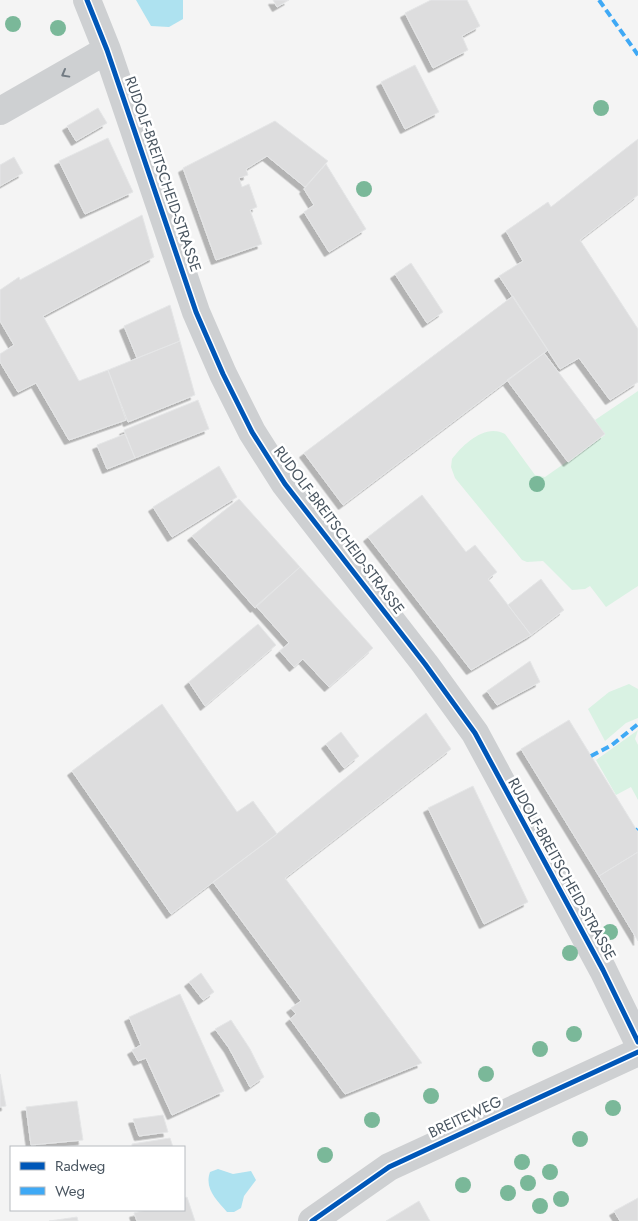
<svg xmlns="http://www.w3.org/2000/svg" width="638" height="1221" font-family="Jost,sans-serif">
  <defs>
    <filter id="shadow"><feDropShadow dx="-4.5" dy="4.5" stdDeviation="0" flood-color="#0004"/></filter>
  </defs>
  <rect width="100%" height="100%" fill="#f4f4f4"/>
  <path fill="#d9f2e3" d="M 638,391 L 638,586 L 606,607 L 590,586 L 585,589 L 572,590 L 543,561 L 527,562 L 522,560 L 455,478 L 451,467 L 452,459 C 463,444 486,423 505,434 L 535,475 L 545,477 L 605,435 L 595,420 Z
    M 629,684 L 638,689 L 638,718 L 626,723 L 605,741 L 588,709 L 609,692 Z
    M 638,730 L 635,739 L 638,745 L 638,800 L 631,787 L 616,795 L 596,760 Z"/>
  <path fill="#aee2f0" d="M 136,0 L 183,0 L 183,19 L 169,27 L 151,26 Z
    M 218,1169 L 233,1174 L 251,1171 L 256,1180 L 244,1196 L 241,1208 L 234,1212 L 227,1212 C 217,1200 204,1189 210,1172 Z"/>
  <path fill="#ddddde" stroke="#e5e6e7" filter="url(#shadow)" d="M 273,0 L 289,0 L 277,7 Z
    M 431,0 L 467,0 L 480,26 L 462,36 L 468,50 L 433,68 L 405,13 Z
    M 415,65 L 439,112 L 405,129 L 381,82 Z
    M 98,108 L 107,123 L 76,141 L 67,126 Z
    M 275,121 L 328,161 L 305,187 L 267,156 L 246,169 L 248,175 L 239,178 L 242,187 L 249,184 L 257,207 L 250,210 L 262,244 L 216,260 L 183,168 Z
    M 108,138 L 133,192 L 85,214 L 59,161 Z
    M 638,139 L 638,195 L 580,240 L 638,329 L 638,382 L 610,400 L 579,358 L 560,369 L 499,276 L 523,261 L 506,231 L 548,202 L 551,207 Z
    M 14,157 L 23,173 L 0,186 L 0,165 Z
    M 326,164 L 366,229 L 329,252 L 304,212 L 314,205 L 304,189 Z
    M 142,215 L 154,257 L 43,316 L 79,381 L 108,370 L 126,420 L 69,440 L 36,383 L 18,392 L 0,362 L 0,354 L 14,345 L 0,321 L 0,290 L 19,277 L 20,280 Z
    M 411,263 L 443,312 L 427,323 L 395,274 Z
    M 513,296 L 548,350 L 343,505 L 304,453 Z
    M 170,305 L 180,341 L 137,358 L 124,326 Z
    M 180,341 L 195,395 L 128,422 L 108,370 Z
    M 544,353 L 605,434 L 568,462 L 507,380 Z
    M 198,400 L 209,429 L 135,458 L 124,430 Z
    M 125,434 L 135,458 L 107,469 L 97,445 Z
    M 219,466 L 237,497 L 172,537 L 153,507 Z
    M 422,495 L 466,552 L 475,545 L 497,572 L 488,579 L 531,635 L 471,670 L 368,537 Z
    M 239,499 L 300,567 L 255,608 L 192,536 Z
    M 300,567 L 373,648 L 329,687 L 303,659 L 294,667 L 280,651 L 289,643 L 256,606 Z
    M 541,579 L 564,610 L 531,635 L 508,605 Z
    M 258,624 L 276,645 L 205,706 L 189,682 Z
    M 530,661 L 540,682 L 497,705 L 487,691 Z
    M 162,704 L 237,812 L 253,801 L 277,834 L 171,914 L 72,771 Z
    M 426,713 L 451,749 L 285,878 L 422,1063 L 345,1094 L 290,1019 L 296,1014 L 291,1008 L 301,1001 L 213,882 L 277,834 Z
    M 569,720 L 638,832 L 638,852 L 599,876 L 521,749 Z
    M 341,732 L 359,756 L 344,768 L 326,744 Z
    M 473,786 L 528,902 L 484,924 L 428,808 Z
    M 638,852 L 638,941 L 599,876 Z
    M 201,973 L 214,992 L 203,1000 L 189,982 Z
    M 180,994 L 224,1091 L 172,1115 L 146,1058 L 138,1061 L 132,1050 L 141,1045 L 129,1017 Z
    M 231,1020 L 250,1049 L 264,1077 L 250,1087 L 229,1048 L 215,1029 Z
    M 0,1074 L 6,1106 L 0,1107 Z
    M 77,1101 L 83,1140 L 31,1145 L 26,1107 Z
    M 163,1115 L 168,1132 L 139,1136 L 133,1119 Z
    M 170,1138 L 173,1147 L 132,1147 L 132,1144 Z
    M 187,1197 L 195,1221 L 137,1221 L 134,1213 L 146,1210 L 184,1210 L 184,1198 Z
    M 638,1198 L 638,1221 L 620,1221 L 614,1211 Z
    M 419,1201 L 430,1221 L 386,1221 Z
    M 77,1217 L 78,1221 L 49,1221 Z"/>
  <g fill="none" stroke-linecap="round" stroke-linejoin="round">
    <path stroke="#ced0d2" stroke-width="28" d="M 87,0 L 107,50 L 196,312 L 223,374 L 252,432 L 285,484 L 425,664 L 475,733 L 603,970 L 638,1042
      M 0,111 L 107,50
      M 312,1221 L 389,1167 L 638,1052"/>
    <path stroke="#3fa9f5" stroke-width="4" stroke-dasharray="8 4" stroke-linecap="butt" d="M 599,0 L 638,55
      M 591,756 L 612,745 L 638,724
      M 637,830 L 638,829"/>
    <defs>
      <path id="cycleway" d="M 87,0 L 107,50 L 196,312 L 223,374 L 252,432 L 285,484 L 425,664 L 475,733 L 603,970 L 638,1042
        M 312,1221 L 389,1167 L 638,1052"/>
    </defs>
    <use href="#cycleway" stroke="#fff" stroke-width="8"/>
    <use href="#cycleway" stroke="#0057b8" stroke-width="5"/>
  </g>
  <g fill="#7ab899">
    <circle cx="13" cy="24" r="8"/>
    <circle cx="58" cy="28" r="8"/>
    <circle cx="601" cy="108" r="8"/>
    <circle cx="364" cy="189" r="8"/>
    <circle cx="537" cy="484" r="8"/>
    <circle cx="610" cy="932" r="8"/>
    <circle cx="570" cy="953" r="8"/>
    <circle cx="574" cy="1034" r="8"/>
    <circle cx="540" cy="1049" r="8"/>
    <circle cx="486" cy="1074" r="8"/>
    <circle cx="431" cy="1096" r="8"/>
    <circle cx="613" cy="1108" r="8"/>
    <circle cx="372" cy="1120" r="8"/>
    <circle cx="580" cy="1139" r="8"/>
    <circle cx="325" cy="1155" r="8"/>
    <circle cx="522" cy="1162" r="8"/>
    <circle cx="550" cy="1172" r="8"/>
    <circle cx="528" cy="1183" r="8"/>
    <circle cx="463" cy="1185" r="8"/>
    <circle cx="508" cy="1193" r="8"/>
    <circle cx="561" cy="1199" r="8"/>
    <circle cx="540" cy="1206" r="8"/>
  </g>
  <defs><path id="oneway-chevron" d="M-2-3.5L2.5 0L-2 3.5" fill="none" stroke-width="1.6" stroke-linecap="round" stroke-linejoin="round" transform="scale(1.25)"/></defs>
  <use stroke="#727b83" href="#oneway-chevron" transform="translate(65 74) rotate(151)"/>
  <g text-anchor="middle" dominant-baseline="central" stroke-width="5" stroke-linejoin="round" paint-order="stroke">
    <g font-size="15" fill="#4a5661" stroke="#fff">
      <text transform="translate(163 174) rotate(71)">RUDOLF-BREITSCHEID-STRASSE</text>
      <text transform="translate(339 530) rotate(53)">RUDOLF-BREITSCHEID-STRASSE</text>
      <text transform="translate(562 869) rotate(61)">RUDOLF-BREITSCHEID-STRASSE</text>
      <text transform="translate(465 1117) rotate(-25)">BREITEWEG</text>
    </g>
  </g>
  <rect x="10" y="1146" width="175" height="65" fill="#ffffff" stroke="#b7bbc0"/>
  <rect x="20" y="1162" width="25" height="8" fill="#0057b8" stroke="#b7bbc0"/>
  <text x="55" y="1171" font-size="15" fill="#4a5661">Radweg</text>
  <rect x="20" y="1187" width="25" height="8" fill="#3fa9f5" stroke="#b7bbc0"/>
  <text x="55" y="1196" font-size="15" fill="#4a5661">Weg</text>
</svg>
